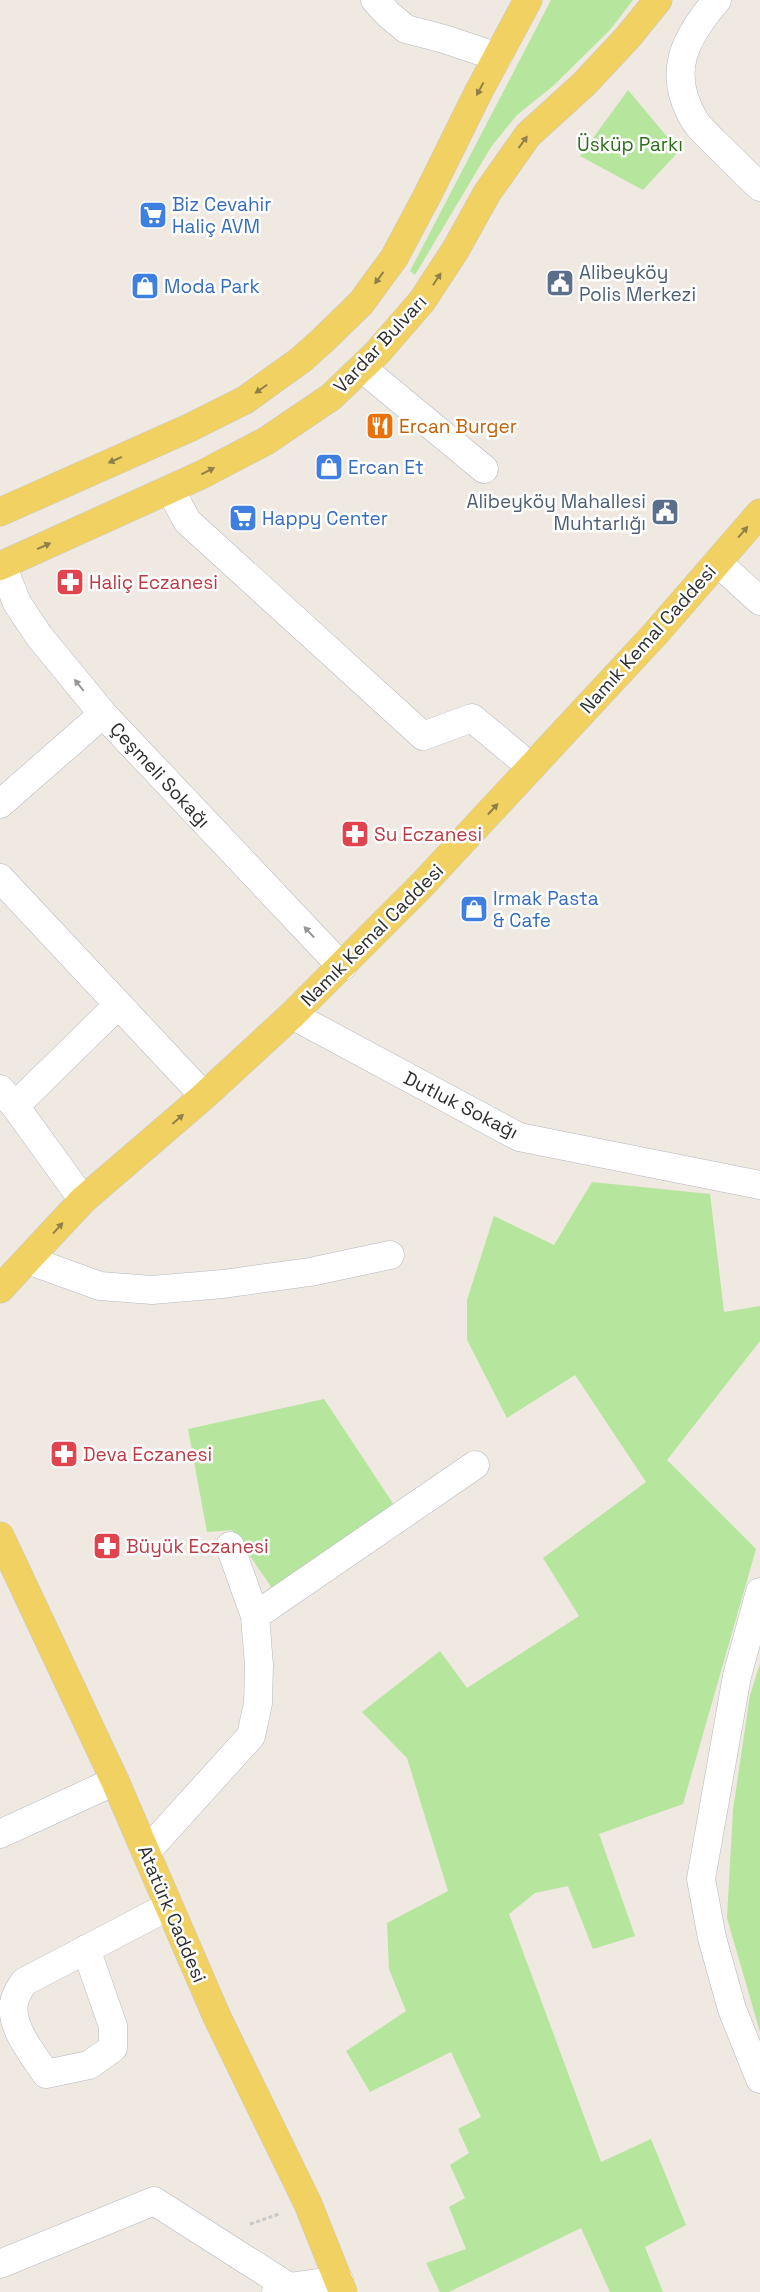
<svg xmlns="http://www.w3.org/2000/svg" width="760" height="2292" font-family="'Space Grotesk',sans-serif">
  <rect width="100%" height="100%" fill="#efe9e1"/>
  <path fill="#b6e59e" d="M 551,0 L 633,0 L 610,30 L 553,86 L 517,115 L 491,147 L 415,275 L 410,271 Z
    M 628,90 L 679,151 L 643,190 L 580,156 Z
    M 592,1182 L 710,1194 L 724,1312 L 760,1306 L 760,1341 L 667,1460 L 756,1549 L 683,1804 L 599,1834 L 635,1936 L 593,1949 L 568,1886 L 535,1893 L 509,1914 L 601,2162 L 651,2139 L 686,2225 L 645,2247 L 663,2292 L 610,2292 L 581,2228 L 449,2292 L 440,2292 L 426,2263 L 466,2249 L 449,2207 L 465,2198 L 450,2165 L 469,2153 L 458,2129 L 481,2117 L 451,2052 L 370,2092 L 346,2051 L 406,2011 L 389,1969 L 387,1923 L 448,1891 L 407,1758 L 362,1712 L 440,1651 L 467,1688 L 579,1616 L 543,1558 L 646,1482 L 575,1375 L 507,1418 L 467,1340 L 467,1300 L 494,1216 L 554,1245 Z
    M 324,1399 L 394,1505 L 274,1591 L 232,1530 L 207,1532 L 188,1429 Z
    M 760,1664 L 760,2032 L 727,1918 L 733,1810 L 750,1695 Z"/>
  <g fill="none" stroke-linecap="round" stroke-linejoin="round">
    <defs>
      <path id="minor" d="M 375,0 L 389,15 L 406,29 L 444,39 L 498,57
        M 717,0 C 684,39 666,73 695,121 C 699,128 708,135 713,141 C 729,156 744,172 760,187
        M 362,368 L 484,469
        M 170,489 L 187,521 L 423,736 L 472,718 L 531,767
        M 717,562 L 760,601
        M 2,565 L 17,603 L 39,636 L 103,714 L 342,967
        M 0,804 L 103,714
        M 0,878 L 204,1096
        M 292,1015 L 519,1137 L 760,1185
        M 0,1089 L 15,1106 L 83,1200
        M 15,1106 L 118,1005
        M 28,1260 L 100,1286 L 152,1290 L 223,1284 L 310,1272 L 390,1255
        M 230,1546 L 255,1616
        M 760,1592 L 737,1676 L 701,1879 L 712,1938 L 732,2009 L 760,2079
        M 0,1834 L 115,1781
        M 146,1852 L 251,1736 L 258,1703 L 259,1665 L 255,1616 L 475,1465
        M 86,1949 L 113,2026 L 113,2048 L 89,2065 L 46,2074 C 33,2054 10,2028 14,2003 C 15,1995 20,1988 24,1982 L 169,1906
        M 0,2264 L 154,2201 L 289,2287
        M 276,2292 L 289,2287 L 339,2280"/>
      <path id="major" d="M 0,512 L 189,428 L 245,400 L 302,359 L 323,340 L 361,303 L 394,258 L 427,196 L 479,91 L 528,0
        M 0,566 L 201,475 L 266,441 L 331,397 L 377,353 L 422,301 L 456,249 L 487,193 L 528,135 L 584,84 L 628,37 L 658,0
        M 0,1289 L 83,1200 L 204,1096 L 292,1015 L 421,886 L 656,633 L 760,513
        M 0,1536 L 115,1781 L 217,2017 L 308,2204 L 343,2292"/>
    </defs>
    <use href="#minor" stroke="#b4b7c1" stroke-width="29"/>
    <use href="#major" stroke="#c9c9c9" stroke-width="29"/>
    <path stroke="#c9c9c9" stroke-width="3" stroke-dasharray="4 2.5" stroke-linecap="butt" d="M 250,2224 L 279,2214"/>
    <use href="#minor" stroke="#fff" stroke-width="28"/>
    <use href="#major" stroke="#f2d163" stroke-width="28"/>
  </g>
  <defs><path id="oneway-solid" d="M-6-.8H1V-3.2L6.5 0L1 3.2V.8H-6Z" transform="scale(1.25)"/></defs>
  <g fill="#908048">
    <use href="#oneway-solid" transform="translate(480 89) rotate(118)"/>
    <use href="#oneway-solid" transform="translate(523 142) rotate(-54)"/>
    <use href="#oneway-solid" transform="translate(379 278) rotate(126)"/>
    <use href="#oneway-solid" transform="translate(437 279) rotate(-57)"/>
    <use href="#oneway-solid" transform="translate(261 389) rotate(145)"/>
    <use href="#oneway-solid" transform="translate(115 460) rotate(156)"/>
    <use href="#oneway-solid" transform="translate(208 471) rotate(-27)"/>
    <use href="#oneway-solid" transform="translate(743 532) rotate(-49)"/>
    <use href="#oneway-solid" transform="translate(44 546) rotate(-24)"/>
    <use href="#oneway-solid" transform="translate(493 809) rotate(-47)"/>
    <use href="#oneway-solid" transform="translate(178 1119) rotate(-41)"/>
    <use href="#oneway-solid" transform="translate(58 1228) rotate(-48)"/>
  </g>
  <g fill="#969696">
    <use href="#oneway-solid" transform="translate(79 685) rotate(-129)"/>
    <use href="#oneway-solid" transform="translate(309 932) rotate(-133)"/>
  </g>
  <defs>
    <symbol id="supermarket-square" viewBox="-11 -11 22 22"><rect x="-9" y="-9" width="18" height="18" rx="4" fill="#3f7fe0" stroke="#fff"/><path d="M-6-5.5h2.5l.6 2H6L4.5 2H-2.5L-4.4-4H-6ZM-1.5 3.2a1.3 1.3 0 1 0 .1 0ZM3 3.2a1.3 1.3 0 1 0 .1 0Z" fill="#fff"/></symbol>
    <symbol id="civic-square" viewBox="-11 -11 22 22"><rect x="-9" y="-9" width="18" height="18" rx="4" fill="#5c6f8a" stroke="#fff"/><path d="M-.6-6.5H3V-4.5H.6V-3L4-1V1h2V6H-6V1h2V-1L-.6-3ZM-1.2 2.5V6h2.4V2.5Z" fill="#fff"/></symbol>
    <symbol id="shop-square" viewBox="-11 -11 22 22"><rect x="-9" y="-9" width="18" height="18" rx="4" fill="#3f7fe0" stroke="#fff"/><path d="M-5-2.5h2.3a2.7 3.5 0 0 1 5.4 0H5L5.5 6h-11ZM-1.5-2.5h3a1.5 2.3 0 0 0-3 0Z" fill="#fff"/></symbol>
    <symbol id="restaurant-square" viewBox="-11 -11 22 22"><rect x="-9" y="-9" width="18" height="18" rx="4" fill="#e8710a" stroke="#fff"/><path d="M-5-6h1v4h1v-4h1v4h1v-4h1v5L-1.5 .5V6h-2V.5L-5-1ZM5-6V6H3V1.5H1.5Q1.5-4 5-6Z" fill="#fff"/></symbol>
    <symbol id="pharmacy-square" viewBox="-11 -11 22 22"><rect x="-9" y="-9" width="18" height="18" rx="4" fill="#e0444e" stroke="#fff"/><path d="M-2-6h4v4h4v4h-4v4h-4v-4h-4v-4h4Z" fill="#fff"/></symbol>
  </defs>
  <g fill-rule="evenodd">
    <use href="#supermarket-square" x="137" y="199" width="32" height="32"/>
    <use href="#civic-square" x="544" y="267" width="32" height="32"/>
    <use href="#shop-square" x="129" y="270" width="32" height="32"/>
    <use href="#restaurant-square" x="364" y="410" width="32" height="32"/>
    <use href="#shop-square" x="313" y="451" width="32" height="32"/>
    <use href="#civic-square" x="649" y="496" width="32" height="32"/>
    <use href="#supermarket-square" x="227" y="502" width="32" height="32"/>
    <use href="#pharmacy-square" x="54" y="566" width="32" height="32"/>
    <use href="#pharmacy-square" x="339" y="818" width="32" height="32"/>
    <use href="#shop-square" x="458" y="893" width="32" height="32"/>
    <use href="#pharmacy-square" x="48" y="1438" width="32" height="32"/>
    <use href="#pharmacy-square" x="91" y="1530" width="32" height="32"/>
  </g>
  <g text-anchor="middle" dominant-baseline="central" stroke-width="5" stroke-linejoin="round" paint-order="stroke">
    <g font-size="19" fill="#2c6e1b" stroke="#fff">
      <text x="630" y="144">Üsküp Parkı</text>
    </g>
    <g font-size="19" fill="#366cbe" stroke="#fff" text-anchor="start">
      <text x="172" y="204">Biz Cevahir<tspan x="172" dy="22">Haliç AVM</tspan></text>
      <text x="164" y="286">Moda Park</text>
      <text x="348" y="467">Ercan Et</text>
      <text x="262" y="518">Happy Center</text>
      <text x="493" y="898">Irmak Pasta<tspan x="493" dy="22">&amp; Cafe</tspan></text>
    </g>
    <g font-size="19" fill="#4e5e75" stroke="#fff" text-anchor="start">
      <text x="579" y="272">Alibeyköy<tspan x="579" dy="22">Polis Merkezi</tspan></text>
      <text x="646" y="501" text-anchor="end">Alibeyköy Mahallesi<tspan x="646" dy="22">Muhtarlığı</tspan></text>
    </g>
    <g font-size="19" fill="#2e2e2e" stroke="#fff">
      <text transform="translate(380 344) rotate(-47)">Vardar Bulvarı</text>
      <text transform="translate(648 639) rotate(-48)">Namık Kemal Caddesi</text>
      <text transform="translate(160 775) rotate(47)">Çeşmeli Sokağı</text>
      <text transform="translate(372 935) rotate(-45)">Namık Kemal Caddesi</text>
      <text transform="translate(461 1105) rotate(27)">Dutluk Sokağı</text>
      <text transform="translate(172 1914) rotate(67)">Atatürk Caddesi</text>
    </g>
    <g font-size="19" fill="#c56008" stroke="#fff" text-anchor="start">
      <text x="399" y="426">Ercan Burger</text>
    </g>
    <g font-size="19" fill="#be3a42" stroke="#fff" text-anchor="start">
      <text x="89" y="582">Haliç Eczanesi</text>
      <text x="374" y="834">Su Eczanesi</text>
      <text x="83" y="1454">Deva Eczanesi</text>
      <text x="126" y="1546">Büyük Eczanesi</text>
    </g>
  </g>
</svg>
